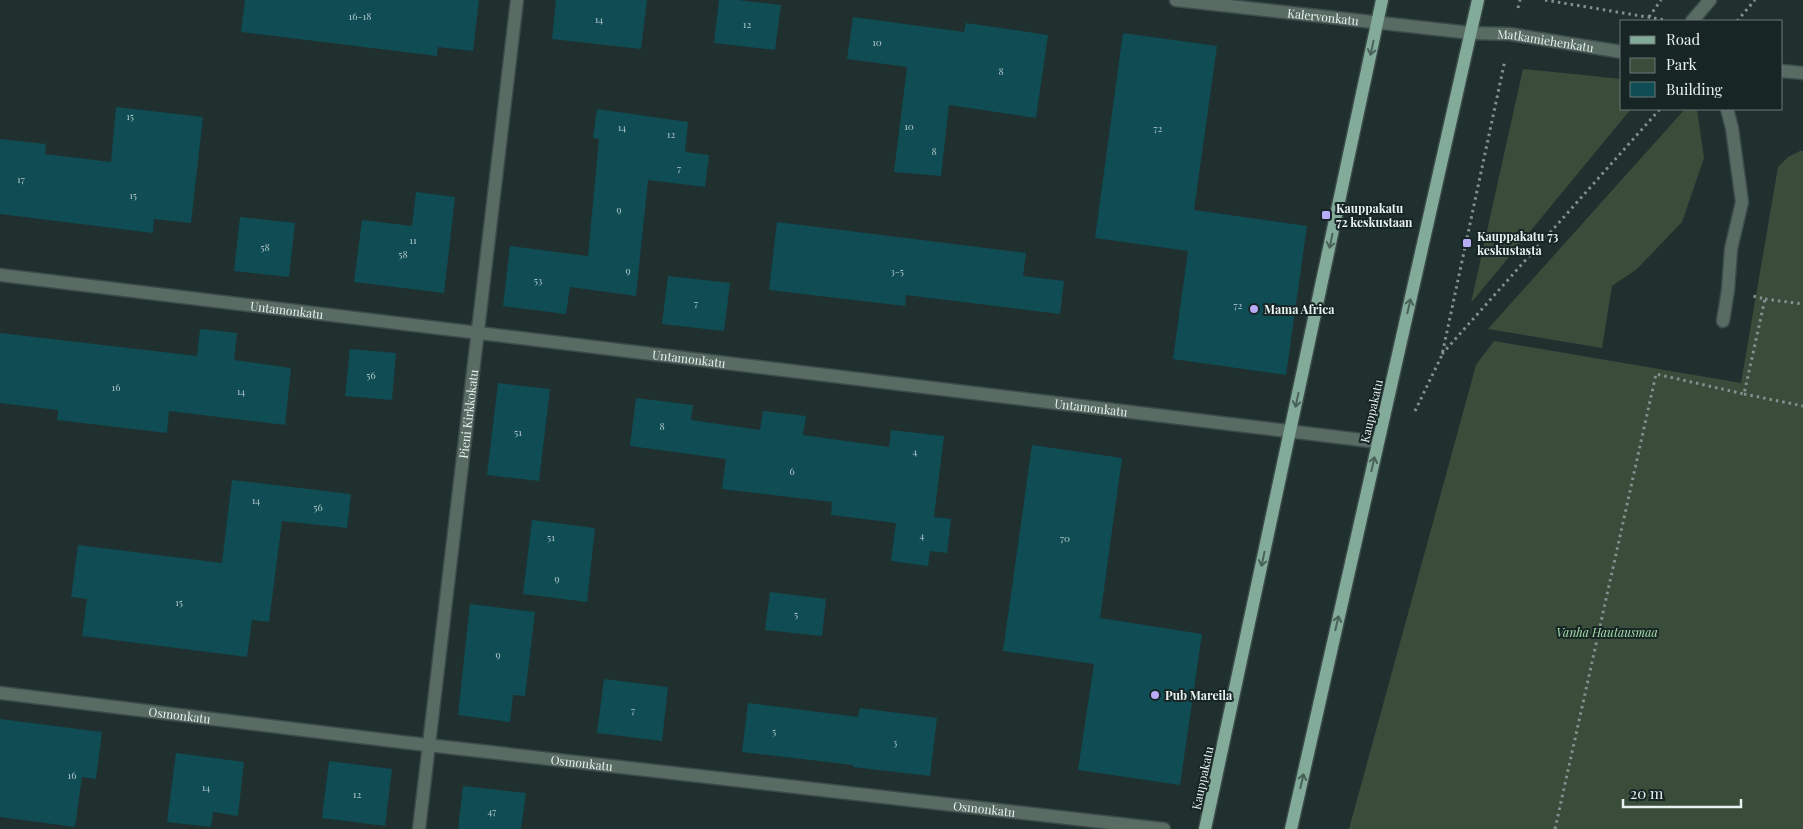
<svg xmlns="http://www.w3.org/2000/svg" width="1803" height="829" font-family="'Playfair Display',serif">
  <rect width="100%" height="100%" fill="#20302f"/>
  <path fill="#394d3a" d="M 1523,69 L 1622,79 L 1622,109 L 1631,109 L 1471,303 Z
    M 1685,109 L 1697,109 L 1704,158 L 1682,222 L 1637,269 L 1612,286 L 1602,348 L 1488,329 Z
    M 1800,151 L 1803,151 L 1803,829 L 1349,829 L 1476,365 L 1494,341 L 1741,383 L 1778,167 L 1788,157 Z"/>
  <path fill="#0f4c54" d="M 245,0 L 479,0 L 473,51 L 438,47 L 437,56 L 241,32 Z
    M 556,0 L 647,0 L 641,49 L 552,39 Z
    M 719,0 L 738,0 L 781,5 L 775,50 L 714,43 Z
    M 853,17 L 964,32 L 966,23 L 1048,35 L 1036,118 L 949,105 L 941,176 L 894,172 L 907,67 L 847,59 Z
    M 1123,33 L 1217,46 L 1194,210 L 1307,226 L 1286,375 L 1173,359 L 1188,251 L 1095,238 Z
    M 116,107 L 203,117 L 191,223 L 154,219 L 153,233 L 0,214 L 0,139 L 46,144 L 45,154 L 111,162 Z
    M 597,109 L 688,122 L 685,152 L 709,155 L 705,187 L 648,180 L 636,296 L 570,287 L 566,314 L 503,306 L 510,246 L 588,256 L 599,139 L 593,138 Z
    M 416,192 L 455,197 L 444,293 L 354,282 L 362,220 L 412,226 Z
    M 240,217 L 295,223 L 289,277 L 234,271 Z
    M 777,222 L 1026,253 L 1023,276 L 1064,281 L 1060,314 L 906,295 L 905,306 L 769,290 Z
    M 668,276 L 730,283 L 724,331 L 662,324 Z
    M 200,329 L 237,333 L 234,360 L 291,368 L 285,425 L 169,411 L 167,433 L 57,420 L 58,410 L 0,403 L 0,333 L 197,356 Z
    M 350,349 L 396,353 L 392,400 L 345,396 Z
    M 498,383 L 550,389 L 539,481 L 487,475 Z
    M 636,398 L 693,405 L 691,420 L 760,430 L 763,411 L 806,416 L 803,435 L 889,447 L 891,430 L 944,436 L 934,517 L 951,519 L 947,553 L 930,551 L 928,566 L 891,561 L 896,523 L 831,515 L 832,502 L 722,489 L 726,459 L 630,446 Z
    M 1032,445 L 1122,458 L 1100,618 L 1202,634 L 1180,785 L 1078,770 L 1094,664 L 1003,651 Z
    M 232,480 L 351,494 L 347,528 L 282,521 L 269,622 L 252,620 L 247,657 L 82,636 L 87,599 L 71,597 L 78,545 L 222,563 Z
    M 532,520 L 595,528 L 587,602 L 523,594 Z
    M 770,592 L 826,599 L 822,636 L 765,630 Z
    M 470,604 L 535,612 L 525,696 L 513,695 L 510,722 L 458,715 Z
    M 604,679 L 668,687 L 662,741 L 597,733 Z
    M 748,703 L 858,717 L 860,708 L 937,718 L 930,776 L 853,767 L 853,765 L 742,752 Z
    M 0,719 L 102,732 L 96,779 L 82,777 L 75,827 L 0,817 Z
    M 176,753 L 244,762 L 238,816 L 213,812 L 211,827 L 167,822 Z
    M 329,761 L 392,769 L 385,826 L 322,818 Z
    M 463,786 L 526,793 L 521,829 L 458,829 Z"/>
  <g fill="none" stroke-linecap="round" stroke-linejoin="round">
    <defs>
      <path id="lane" d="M 1723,321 L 1728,290 L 1731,249 L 1742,202 L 1732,128 L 1727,109"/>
      <g id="street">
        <path id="s1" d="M 1176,0 L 1471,33 L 1510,34 L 1622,52"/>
        <path d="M 1692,21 L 1710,0"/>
        <path d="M 1782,71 L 1803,73"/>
        <path id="s2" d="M 0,275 L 1378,442"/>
        <path id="s3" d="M 0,693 L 410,743 L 1164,829"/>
        <path id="s4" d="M 419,829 L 517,0"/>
      </g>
      <path id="primary" d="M 1205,829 L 1382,0
        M 1291,829 L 1478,0"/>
    </defs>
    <use href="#lane" stroke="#3c4b4a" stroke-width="15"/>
    <use href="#street" stroke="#3c4b4a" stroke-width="15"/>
    <use href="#primary" stroke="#3c4b4a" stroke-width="15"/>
    <path stroke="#83908f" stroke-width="3" stroke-dasharray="2.5 4" stroke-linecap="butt" d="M 1545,0 L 1665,20
      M 1518,8 L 1520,0
      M 1649,17 L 1661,0
      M 1737,21 L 1755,0
      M 1765,299 L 1803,304
      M 1442,354 L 1660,109
      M 1744,394 L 1803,406
      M 1415,411 L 1442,355 L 1505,60
      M 1555,829 L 1656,374 L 1744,394 L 1765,299 L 1753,296"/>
    <use href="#lane" stroke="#596c64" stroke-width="12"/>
    <use href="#street" stroke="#596c64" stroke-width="12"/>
    <use href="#primary" stroke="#83ab9a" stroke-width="12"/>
  </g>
  <defs><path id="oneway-shaft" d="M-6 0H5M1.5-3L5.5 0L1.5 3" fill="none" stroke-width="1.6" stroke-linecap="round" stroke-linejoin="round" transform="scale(1.25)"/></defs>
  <g stroke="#48625a">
    <use href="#oneway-shaft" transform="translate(1372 48) rotate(102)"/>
    <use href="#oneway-shaft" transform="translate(1331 241) rotate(102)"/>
    <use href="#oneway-shaft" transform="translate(1409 306) rotate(-77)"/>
    <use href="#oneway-shaft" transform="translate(1297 400) rotate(102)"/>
    <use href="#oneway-shaft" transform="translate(1373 464) rotate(-77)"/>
    <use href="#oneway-shaft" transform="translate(1263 559) rotate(102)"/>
    <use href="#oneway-shaft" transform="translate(1337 623) rotate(-77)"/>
    <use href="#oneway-shaft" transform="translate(1302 781) rotate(-77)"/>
  </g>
  <g fill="#b8abf7" stroke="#172625" stroke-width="2">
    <rect x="1321" y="210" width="10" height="10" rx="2.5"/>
    <rect x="1462" y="238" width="10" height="10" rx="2.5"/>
    <circle cx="1254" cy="309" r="5"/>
    <circle cx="1155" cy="695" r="5"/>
  </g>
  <g text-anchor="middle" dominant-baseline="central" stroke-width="4" stroke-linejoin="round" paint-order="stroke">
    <g font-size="10" fill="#b1c8c9">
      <text x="360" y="16">16-18</text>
      <text x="599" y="19">14</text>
      <text x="747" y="24">12</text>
      <text x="877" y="42">10</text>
      <text x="1001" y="71">8</text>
      <text x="130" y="116">15</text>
      <text x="909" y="126">10</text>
      <text x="622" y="127">14</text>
      <text x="1158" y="128">72</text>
      <text x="671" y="134">12</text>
      <text x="934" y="151">8</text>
      <text x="679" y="168">7</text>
      <text x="21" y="179">17</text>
      <text x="133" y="195">15</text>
      <text x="619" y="209">9</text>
      <text x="413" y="240">11</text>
      <text x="265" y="247">58</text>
      <text x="403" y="254">58</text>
      <text x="628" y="270">9</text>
      <text x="897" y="271">3-5</text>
      <text x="538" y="280">53</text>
      <text x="696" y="303">7</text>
      <text x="1238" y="305">72</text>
      <text x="371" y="375">56</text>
      <text x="116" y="387">16</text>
      <text x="241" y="391">14</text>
      <text x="662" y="426">8</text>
      <text x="518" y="432">51</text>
      <text x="915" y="451">4</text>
      <text x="792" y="471">6</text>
      <text x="256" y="500">14</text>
      <text x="318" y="507">56</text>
      <text x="922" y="535">4</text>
      <text x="551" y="537">51</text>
      <text x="1065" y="538">70</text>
      <text x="557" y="578">9</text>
      <text x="179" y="602">15</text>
      <text x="796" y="614">5</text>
      <text x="498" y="654">9</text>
      <text x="633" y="710">7</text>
      <text x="774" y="731">5</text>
      <text x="895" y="742">3</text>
      <text x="72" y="775">16</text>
      <text x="206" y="787">14</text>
      <text x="357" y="794">12</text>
      <text x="492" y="811">47</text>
    </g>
    <g font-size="12" fill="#e7f1f0" stroke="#172625">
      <text stroke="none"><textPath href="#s1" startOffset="148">Kalervonkatu</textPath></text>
      <text stroke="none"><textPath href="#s1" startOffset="372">Matkamiehenkatu</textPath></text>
      <text stroke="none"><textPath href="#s2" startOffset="289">Untamonkatu</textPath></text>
      <text stroke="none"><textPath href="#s2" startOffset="694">Untamonkatu</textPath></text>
      <text stroke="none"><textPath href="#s2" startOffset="1099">Untamonkatu</textPath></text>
      <text transform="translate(1371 411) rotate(-77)">Kauppakatu</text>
      <text stroke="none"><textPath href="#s4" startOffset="418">Pieni Kirkkokatu</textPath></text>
      <text stroke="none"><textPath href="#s3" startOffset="181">Osmonkatu</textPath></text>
      <text stroke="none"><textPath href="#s3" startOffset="586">Osmonkatu</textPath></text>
      <text transform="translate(1202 778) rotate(-78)">Kauppakatu</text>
      <text stroke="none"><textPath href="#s3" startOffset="991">Osmonkatu</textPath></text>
    </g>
    <g font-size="12" font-weight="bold" fill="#e7f1f0" stroke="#172625" text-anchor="start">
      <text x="1336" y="208">Kauppakatu<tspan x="1336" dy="14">72 keskustaan</tspan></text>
      <text x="1477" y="236">Kauppakatu 73<tspan x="1477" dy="14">keskustasta</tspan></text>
      <text x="1264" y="309">Mama Africa</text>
      <text x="1165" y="695">Pub Mareila</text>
    </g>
    <g font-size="12" font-style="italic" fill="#a8dfab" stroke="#172625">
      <text x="1607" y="632">Vanha Hautausmaa</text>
    </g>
  </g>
  <rect x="1620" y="20" width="162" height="90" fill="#172625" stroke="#6a7776"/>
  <rect x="1630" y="36" width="25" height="8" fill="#83ab9a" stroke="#6a7776"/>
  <text x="1666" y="45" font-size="15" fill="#e7f1f0">Road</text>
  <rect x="1630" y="58" width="25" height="15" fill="#394d3a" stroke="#6a7776"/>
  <text x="1666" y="70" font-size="15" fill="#e7f1f0">Park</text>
  <rect x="1630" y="82" width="25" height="15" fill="#0f4c54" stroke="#6a7776"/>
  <text x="1666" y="95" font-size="15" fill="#e7f1f0">Building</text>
  <path d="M1623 799v8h118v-8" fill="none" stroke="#e7f1f0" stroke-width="2.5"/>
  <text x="1630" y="799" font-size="15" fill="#e7f1f0" stroke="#172625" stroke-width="4" paint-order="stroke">20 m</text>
</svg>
